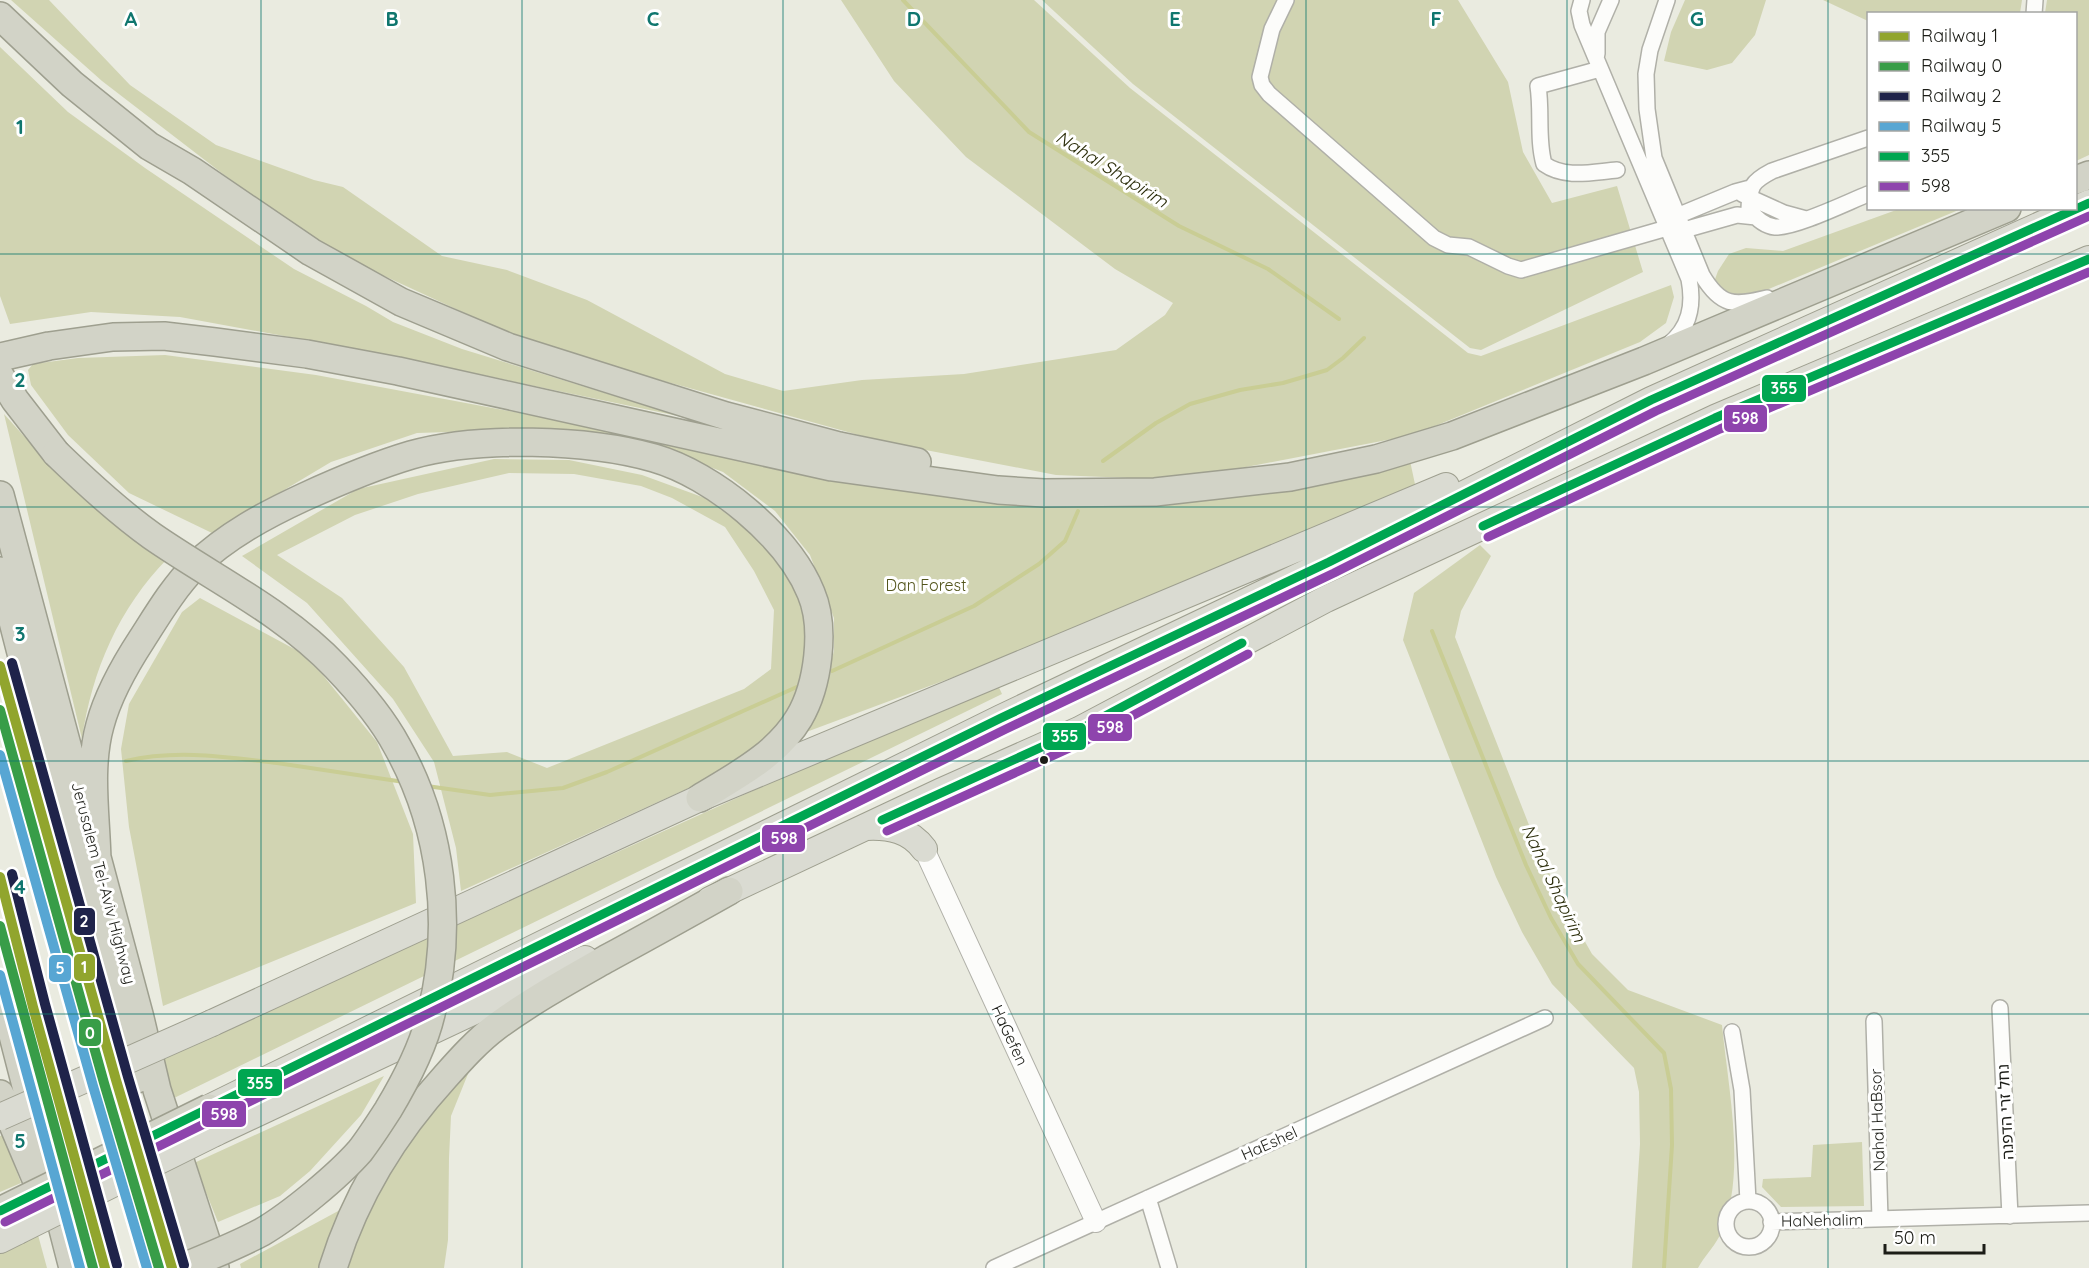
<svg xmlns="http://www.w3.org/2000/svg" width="2089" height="1268" font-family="Quicksand,'Noto Sans Hebrew',sans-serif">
  <rect width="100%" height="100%" fill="#eaebe0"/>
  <path fill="#d1d4b2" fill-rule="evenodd" d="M 11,0 L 49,0 L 130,85 L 216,145 L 314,180 L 343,187 L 442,256 L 507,270 L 587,300 L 725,374 L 783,391 L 862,380 L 964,374 L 1116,350 L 1165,315 L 1173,303 L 1115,269 L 966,157 L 894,81 L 841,0 L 1034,0 L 1130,88 L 1468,353 L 1481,356 L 1671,285 L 1674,297 L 1666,323 L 1640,342 L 1413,435 L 1179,480 L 1056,475 L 884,442 L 534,345 L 341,256 L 282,217 L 223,174 L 102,81 Z
    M 1042,0 L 1458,0 L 1508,82 L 1523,152 L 1552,203 L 1617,186 L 1643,272 L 1481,350 L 1470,348 L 1133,84 Z
    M 1685,0 L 1766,0 L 1755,35 L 1732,63 L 1707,70 L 1664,61 L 1671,32 Z
    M 1823,0 L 2022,0 L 2020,13 L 1868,14 L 1868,21 Z
    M 2047,0 L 2089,0 L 2089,155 L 2076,161 L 2076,14 L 2045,13 Z
    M 0,47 L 68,112 L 145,168 L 294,269 L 366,306 L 393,322 L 462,349 L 683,417 L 377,353 L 180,317 L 91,312 L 10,324 L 0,296 Z
    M 1899,209 L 1961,209 L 1764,291 L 1739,297 L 1729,297 L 1714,282 L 1718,271 L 1729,254 L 1746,248 L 1783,251 Z
    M 165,355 L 316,375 L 557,420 L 1011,498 L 1409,456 L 1416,489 L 1085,628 L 801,734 L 823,690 L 834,651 L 834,618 L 810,555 L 775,511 L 723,472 L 665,450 L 539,429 L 417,433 L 331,462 L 212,533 L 129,493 L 68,435 L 31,385 L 28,370 L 33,364 L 78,358 Z
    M 4,414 L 58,474 L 79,492 L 168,558 C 119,608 92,670 82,739 Z
    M 494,459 L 569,460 L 642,475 L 705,498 L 755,535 L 792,576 L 806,624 L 810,664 L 798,697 L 763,743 L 733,768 L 461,891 L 456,848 L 434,762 L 393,699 L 307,603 L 242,556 L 358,489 ZM 509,473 L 574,474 L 641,486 L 672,498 L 725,527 L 754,571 L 774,610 L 771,669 L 744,689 L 547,768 L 507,752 L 453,756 L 404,667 L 342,598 L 277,555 L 355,515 L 418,494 Z
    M 1480,545 L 1491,556 L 1461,611 L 1455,637 L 1542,858 L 1567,910 L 1592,954 L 1628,990 L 1722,1025 C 1728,1089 1748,1178 1719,1237 C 1713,1248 1704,1257 1698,1268 L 1632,1268 L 1640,1144 L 1639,1092 L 1634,1068 L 1552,984 L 1522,932 L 1496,877 L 1403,640 L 1414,593 Z
    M 200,598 L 298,651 L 322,674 L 377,742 L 413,834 L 416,903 L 163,1006 L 129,827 L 121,749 L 129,704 L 182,612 Z
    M 996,681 L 1002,694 L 172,1099 L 162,1058 Z
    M 474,1059 L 451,1116 L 449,1158 L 448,1240 L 444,1268 L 345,1268 C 363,1223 384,1180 412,1140 C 431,1112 453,1086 474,1059 Z
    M 384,1076 L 361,1115 L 310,1171 L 280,1196 L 218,1222 L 194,1163 Z
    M 3,1135 L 21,1183 L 0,1192 L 0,1136 Z
    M 1862,1142 L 1864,1206 L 1781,1207 L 1762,1187 L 1763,1179 L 1811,1177 L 1813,1145 Z
    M 340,1210 L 320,1268 L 241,1268 L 240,1264 Z
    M 38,1235 L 47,1268 L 0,1268 L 0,1252 Z"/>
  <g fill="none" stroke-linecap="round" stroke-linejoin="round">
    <path stroke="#c9cd94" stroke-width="4" d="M 903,0 L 1029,132 L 1179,226 L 1268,269 L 1339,319
      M 1103,461 L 1156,423 L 1190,404 L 1240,390 L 1283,383 L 1327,370 L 1343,358 L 1364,338
      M 1432,631 L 1526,865 L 1551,918 L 1578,964 L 1664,1053 L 1671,1089 L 1672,1145 L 1664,1268
      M 832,671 L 974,606 L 1039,564 L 1065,541 L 1078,511
      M 126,761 C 176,749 226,757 277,763 C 319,769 362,776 404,782
      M 427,786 L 490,795 L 563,788 L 607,772 L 799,686"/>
    <defs>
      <path id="minor" d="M 1286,0 L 1272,29 L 1260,77 L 1262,85 L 1269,94 L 1434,238 L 1448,245 L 1469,247 L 1508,266 L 1521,270 L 1667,228
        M 1582,0 L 1579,11 L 1582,25 L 1689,279 C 1694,305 1690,328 1668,345
        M 1667,0 L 1650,50 L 1646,74 L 1647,109 L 1654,158 L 1702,275 C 1721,307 1734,306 1767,298
        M 2034,14 L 2035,0
        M 1597,54 L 1597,32 L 1611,0
        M 1600,69 L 1538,86 C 1542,112 1537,139 1544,164 C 1565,179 1592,172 1617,170
        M 1868,138 L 1772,171 C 1751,182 1750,186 1749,209 C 1755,217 1764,226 1775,227 C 1795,228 1848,202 1868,194
        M 1750,188 L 1735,192 L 1677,216 L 1667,228 L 1684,230 L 1737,215 L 1756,217
        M 1742,194 L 1784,213 L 1806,219
        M 2000,1008 L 2010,1216
        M 1874,1021 L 1880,1219
        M 1732,1032 L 1742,1090 L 1748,1201
        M 1148,1198 L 1169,1268
        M1726 1224a23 23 0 1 1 46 0a23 23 0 1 1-46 0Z
        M 1771,1222 L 2089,1213
        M 994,1268 L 1545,1018"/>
      <path id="tertiary" d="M 924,849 L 1096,1222"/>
      <path id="trunk" d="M 867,827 C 890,826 910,830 924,849
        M 710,900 L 942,791 L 1079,730 L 1326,599 L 1715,418 L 2089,259
        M 212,1023 L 700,798 L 1446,486
        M 209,1108 L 1001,718 L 1329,562 L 1651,400 L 2089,203
        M 215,1133 L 585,959
        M 0,1240 L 18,1231"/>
      <path id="motorway" d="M 0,16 L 72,84 L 149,146 L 192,171 L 311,252 L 401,302 L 508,347 L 726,416 L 839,446 L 917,462
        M 2076,180 L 2089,175
        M 0,357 L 49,346 L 113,337 L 164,336 L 215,342 L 307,354 L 398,371 L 832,467 L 998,490 L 1044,493 L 1155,492 L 1290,477 L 1376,459 L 1452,436 L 1644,361 L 2007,208
        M 0,376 L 15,400 L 56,453
        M 0,495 L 140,1018 L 157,1090 L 215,1268
        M 0,571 L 64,820 L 137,1079
        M 97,860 C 96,816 88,768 100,725 C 108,695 125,665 142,639 C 158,614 174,587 195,566 C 226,536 265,515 304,497 C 339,481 374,466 411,455 C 478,436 587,439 654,458 C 713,475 788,536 811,593 C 826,628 818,686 799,718 C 777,755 736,776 700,798
        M 0,985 L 73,1268
        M 0,1094 L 36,1179
        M 168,1182 L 193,1268
        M 333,1268 C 355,1196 394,1133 445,1077 C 461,1059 477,1041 497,1026 C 531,1001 569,980 606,959 C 647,937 688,914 729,891"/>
    </defs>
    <use href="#minor" stroke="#b0b0a8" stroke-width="18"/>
    <use href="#tertiary" stroke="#b0b0a8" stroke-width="22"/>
    <use href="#trunk" stroke="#9e9f8f" stroke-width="28"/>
    <use href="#motorway" stroke="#9e9f8f" stroke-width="30"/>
    <use href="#minor" stroke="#fcfcfa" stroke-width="15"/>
    <use href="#tertiary" stroke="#fcfcfa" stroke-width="20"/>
    <use href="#trunk" stroke="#dadbd2" stroke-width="26"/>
    <use href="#motorway" stroke="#d2d3c7" stroke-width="27"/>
    <defs>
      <path id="trunk-bridge" d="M 0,1117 L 212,1023
        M 18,1231 L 215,1133"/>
      <path id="motorway-bridge" d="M 56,453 C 87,483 117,511 152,536 C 214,579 284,612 336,667 C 359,691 382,718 397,746 C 442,826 454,926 431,1014 C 423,1048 406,1080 388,1110 C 379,1124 370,1138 360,1151 C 338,1176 291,1215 262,1232 C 236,1246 208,1257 181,1268
        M 4,1209 L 209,1108"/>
    </defs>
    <use href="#trunk-bridge" stroke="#9e9f8f" stroke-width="28" stroke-linecap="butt"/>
    <use href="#motorway-bridge" stroke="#9e9f8f" stroke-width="30" stroke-linecap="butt"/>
    <use href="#trunk-bridge" stroke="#dadbd2" stroke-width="26"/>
    <use href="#motorway-bridge" stroke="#d2d3c7" stroke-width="27"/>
    <defs>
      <path id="bus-1" d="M 1483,526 L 1715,418 L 2089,259
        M 882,820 L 1079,730 L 1242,643
        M 0,1211 L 1001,718 L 1329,562 L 1651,400 L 2089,203"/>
      <path id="bus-2" d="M 1488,537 L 1720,429 L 2089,272
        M 887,831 L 1085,741 L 1248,654
        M 5,1222 L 1006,729 L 1334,573 L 1656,411 L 2089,216"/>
    </defs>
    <use href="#bus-1" stroke="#fff" stroke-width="14"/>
    <use href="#bus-2" stroke="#fff" stroke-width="14"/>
    <use href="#bus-1" stroke="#00a651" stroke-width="9"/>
    <use href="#bus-2" stroke="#8e44ad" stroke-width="9"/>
    <defs>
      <path id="rail-1" d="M 0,666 L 116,1080 L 172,1268
        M 0,877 L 33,1007 L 105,1268"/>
      <path id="rail-2" d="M 0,710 L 104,1083 L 159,1268
        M 0,926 L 93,1268"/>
      <path id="rail-3" d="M 12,663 L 128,1077 L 184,1265
        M 12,874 L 45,1004 L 117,1265"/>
      <path id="rail-4" d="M 0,755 L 93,1086 L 147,1268
        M 0,975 L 80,1268"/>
    </defs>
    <use href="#rail-1" stroke="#fff" stroke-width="15"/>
    <use href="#rail-2" stroke="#fff" stroke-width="15"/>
    <use href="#rail-3" stroke="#fff" stroke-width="15"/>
    <use href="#rail-4" stroke="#fff" stroke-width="15"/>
    <use href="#rail-1" stroke="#91a52d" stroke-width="10"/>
    <use href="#rail-2" stroke="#389d48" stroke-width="10"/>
    <use href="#rail-3" stroke="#1f234a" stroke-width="10"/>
    <use href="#rail-4" stroke="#57a6d3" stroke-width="10"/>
  </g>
  <path fill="none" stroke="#0f766e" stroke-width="1.5" stroke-opacity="0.55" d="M 261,0 L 261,1268M 522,0 L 522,1268M 783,0 L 783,1268M 1044,0 L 1044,1268M 1306,0 L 1306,1268M 1567,0 L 1567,1268M 1828,0 L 1828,1268M 0,254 L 2089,254M 0,507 L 2089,507M 0,761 L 2089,761M 0,1014 L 2089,1014"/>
  <circle fill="#1c1d17" stroke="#fff" stroke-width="2" cx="1044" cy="760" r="5"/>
  <g text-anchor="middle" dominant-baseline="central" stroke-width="6" stroke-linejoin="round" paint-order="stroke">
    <g font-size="16" fill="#52541b" stroke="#fff">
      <text x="926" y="585">Dan Forest</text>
    </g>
    <g font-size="16" fill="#1c1d17" stroke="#fff">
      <text transform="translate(104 883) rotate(75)">Jerusalem Tel-Aviv Highway</text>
      <text transform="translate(1010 1035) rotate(65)">HaGefen</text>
      <text transform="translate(2005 1112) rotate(-93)">נחל זרי הדפנה</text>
      <text transform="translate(1877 1120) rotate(-92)">Nahal HaBsor</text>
      <text transform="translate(1269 1143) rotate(-24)">HaEshel</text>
      <text transform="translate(1822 1220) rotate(-1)">HaNehalim</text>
    </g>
    <g font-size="18" font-style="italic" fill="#2b2d0a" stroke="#fff">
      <text transform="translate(1112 169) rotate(32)">Nahal Shapirim</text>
      <text transform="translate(1554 883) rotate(65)">Nahal Shapirim</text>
    </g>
  </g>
  <g font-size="20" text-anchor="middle" font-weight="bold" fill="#0f766e" stroke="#fff" stroke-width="6" stroke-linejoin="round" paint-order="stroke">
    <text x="131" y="26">A</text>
    <text x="392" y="26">B</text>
    <text x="653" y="26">C</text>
    <text x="914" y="26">D</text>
    <text x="1175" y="26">E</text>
    <text x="1436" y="26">F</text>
    <text x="1697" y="26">G</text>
    <text x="20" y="134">1</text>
    <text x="20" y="387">2</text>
    <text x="20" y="641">3</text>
    <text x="20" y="894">4</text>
    <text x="20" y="1148">5</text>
  </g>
  <g stroke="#fff" stroke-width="2">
    <rect x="1761" y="374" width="46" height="29" rx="6" fill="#00a651"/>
    <rect x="1723" y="404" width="45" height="29" rx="6" fill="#8e44ad"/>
    <rect x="1087" y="713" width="46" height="29" rx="6" fill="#8e44ad"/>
    <rect x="1042" y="722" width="45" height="29" rx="6" fill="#00a651"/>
    <rect x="761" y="824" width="45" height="29" rx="6" fill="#8e44ad"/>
    <rect x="73" y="907" width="23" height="29" rx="6" fill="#1f234a"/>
    <rect x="73" y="953" width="23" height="29" rx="6" fill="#91a52d"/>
    <rect x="48" y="954" width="24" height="29" rx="6" fill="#57a6d3"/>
    <rect x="78" y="1018" width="24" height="29" rx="6" fill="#389d48"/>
    <rect x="237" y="1068" width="46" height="29" rx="6" fill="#00a651"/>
    <rect x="201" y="1100" width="46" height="28" rx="6" fill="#8e44ad"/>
  </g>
  <g font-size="16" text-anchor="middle" font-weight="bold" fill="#fff">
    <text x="1784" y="394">355</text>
    <text x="1745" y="424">598</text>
    <text x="1110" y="733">598</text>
    <text x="1065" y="742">355</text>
    <text x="784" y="844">598</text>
    <text x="84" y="927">2</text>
    <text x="84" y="973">1</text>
    <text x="60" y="974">5</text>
    <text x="90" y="1039">0</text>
    <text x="260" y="1089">355</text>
    <text x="224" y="1120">598</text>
  </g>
  <rect x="1867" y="12" width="210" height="198" fill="#ffffff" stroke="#a4a5a2" stroke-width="1.5"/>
  <rect x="1879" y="32" width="30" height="9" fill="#91a52d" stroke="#a4a5a2" stroke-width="1.5"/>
  <text x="1921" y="42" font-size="18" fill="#1c1d17">Railway 1</text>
  <rect x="1879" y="62" width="30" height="9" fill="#389d48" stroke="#a4a5a2" stroke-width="1.5"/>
  <text x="1921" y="72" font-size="18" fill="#1c1d17">Railway 0</text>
  <rect x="1879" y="92" width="30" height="9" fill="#1f234a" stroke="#a4a5a2" stroke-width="1.5"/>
  <text x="1921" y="102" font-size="18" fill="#1c1d17">Railway 2</text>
  <rect x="1879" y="122" width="30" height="9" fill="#57a6d3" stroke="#a4a5a2" stroke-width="1.5"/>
  <text x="1921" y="132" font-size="18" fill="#1c1d17">Railway 5</text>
  <rect x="1879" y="152" width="30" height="9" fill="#00a651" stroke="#a4a5a2" stroke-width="1.5"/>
  <text x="1921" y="162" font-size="18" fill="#1c1d17">355</text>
  <rect x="1879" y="182" width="30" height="9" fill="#8e44ad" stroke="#a4a5a2" stroke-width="1.5"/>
  <text x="1921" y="192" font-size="18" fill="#1c1d17">598</text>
  <path d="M1885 1244v9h99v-9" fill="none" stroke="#1c1d17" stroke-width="3"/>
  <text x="1894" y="1244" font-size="18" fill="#1c1d17" stroke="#ffffff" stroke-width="4.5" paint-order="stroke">50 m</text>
</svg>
